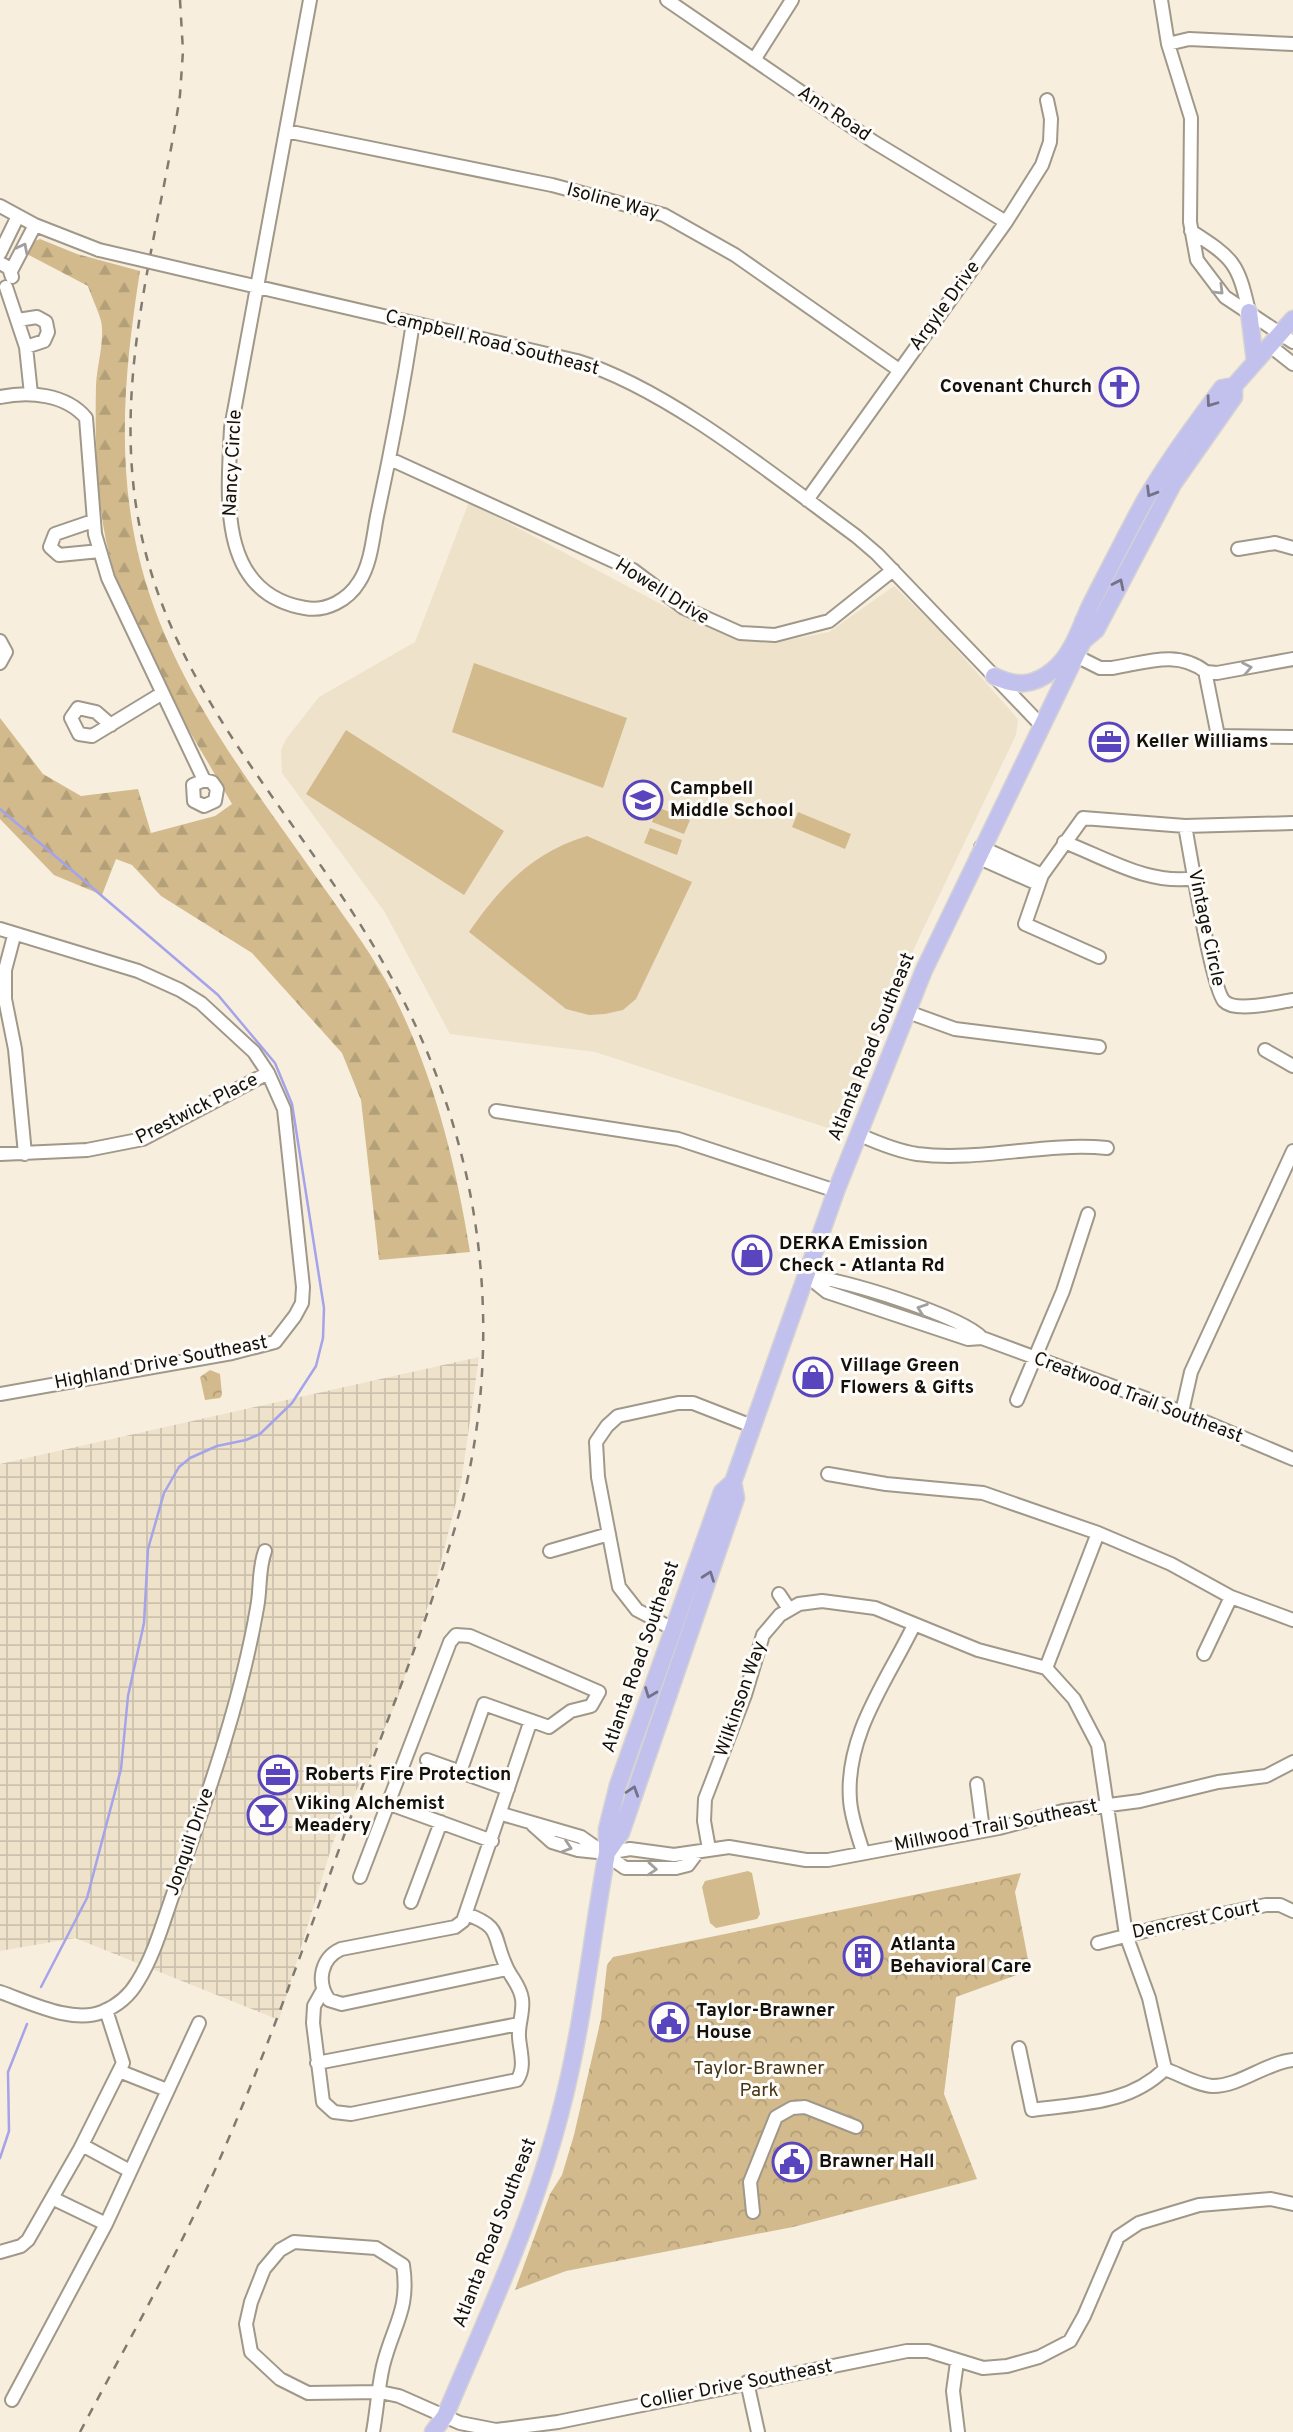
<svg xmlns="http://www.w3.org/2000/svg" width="1293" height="2432" font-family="Overpass,sans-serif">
  <defs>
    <pattern id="industrial-grid" width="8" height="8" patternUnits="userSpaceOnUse" patternTransform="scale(1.75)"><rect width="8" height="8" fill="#eee2cb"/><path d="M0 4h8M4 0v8" fill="none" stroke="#cbc1ad"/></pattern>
    <pattern id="forest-firs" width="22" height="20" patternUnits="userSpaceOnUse" patternTransform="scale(1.75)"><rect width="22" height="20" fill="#d2ba8d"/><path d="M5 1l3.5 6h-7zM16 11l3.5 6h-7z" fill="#b39f78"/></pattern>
    <pattern id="park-crowns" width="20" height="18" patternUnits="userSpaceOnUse" patternTransform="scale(1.75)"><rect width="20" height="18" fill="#d2ba8d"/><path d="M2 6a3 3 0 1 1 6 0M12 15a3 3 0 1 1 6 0" fill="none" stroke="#b39f78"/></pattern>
  </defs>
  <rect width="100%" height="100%" fill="#f7eede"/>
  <path fill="#eee2cb" d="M 469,502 L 687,618 L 738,639 L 778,642 L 829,632 L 894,586 L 940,631 L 1018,719 L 1016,735 L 916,944 L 840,1132 L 595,1052 L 450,1034 L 384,911 L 282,773 L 281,750 L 286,739 L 319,697 L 415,642 Z"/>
  <path fill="url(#industrial-grid)" d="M 479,1357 L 461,1483 L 436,1581 L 396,1703 L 333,1842 L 279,2020 L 75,1938 L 0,1951 L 0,1464 Z"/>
  <path fill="#d2ba8d" d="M 474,663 L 627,718 L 603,788 L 452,732 Z
    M 346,730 L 504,831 L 464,895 L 306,794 Z
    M 657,807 L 690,820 L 684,834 L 652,822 Z
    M 798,812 L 851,834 L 845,849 L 792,827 Z
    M 650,828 L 682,840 L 677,855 L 644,843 Z
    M 587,836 L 692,882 L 636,999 L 623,1010 L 605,1014 L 589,1015 L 566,1009 L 469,932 C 501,886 533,852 587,836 Z
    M 748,1871 L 752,1873 L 760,1914 L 757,1919 L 716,1928 L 710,1923 L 702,1887 L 705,1881 Z"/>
  <path fill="url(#forest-firs)" d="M 40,239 L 77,254 L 140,271 C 125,366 116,458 138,553 C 167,680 251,783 324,888 C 348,922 375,958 394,996 C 434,1076 456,1164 470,1252 L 379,1260 L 361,1100 L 342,1053 L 252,953 L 161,896 L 132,865 L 116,859 L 102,895 L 54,875 L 0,819 L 0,718 L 43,774 L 81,796 L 138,789 L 151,833 L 215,816 L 232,804 C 184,719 118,622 103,524 C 96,479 95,430 96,385 C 97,365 105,340 101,321 C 98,310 92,298 88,286 L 25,253 L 32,242 Z"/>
  <path fill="url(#park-crowns)" d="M 210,1370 L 220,1374 L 222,1395 L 220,1398 L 205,1400 L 200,1377 Z
    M 1021,1873 L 1015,1892 L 1030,1970 L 956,1997 L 944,2094 L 977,2179 L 793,2227 L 566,2271 L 515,2290 L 550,2194 L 562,2175 L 574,2135 L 601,2019 L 607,1965 L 613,1957 Z"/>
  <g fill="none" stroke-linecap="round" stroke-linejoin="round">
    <path stroke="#a5a3e9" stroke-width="2.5" d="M 0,809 L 218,995 L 275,1063 L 292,1104 L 324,1308 L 323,1338 L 316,1366 L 292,1403 L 260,1434 L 246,1440 L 217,1446 L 190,1458 L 179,1467 L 164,1493 L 148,1549 L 144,1623 L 128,1696 L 121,1769 L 87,1898 L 41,1987
      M 0,2158 L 9,2131 L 8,2072 L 27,2024"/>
    <defs>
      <path id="minor" d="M 310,0 L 231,428 C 228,494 216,593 305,608 C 326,612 348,600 359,582 C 371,564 373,537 377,516 C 391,452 403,388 413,323
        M 667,0 L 874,142 L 1006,222
        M 1161,0 L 1168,44 L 1191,118 L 1190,222 L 1197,260 L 1225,297 L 1293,342
        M 1168,44 L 1189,39 L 1293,44
        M 754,60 L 792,0
        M 286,131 L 552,185 L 664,215 L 735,255 L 899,370
        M 0,206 L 35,225 L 99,250
        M 1191,231 C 1233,258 1238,262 1249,312
        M 0,253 L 18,216
        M 0,263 L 9,268 L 12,277
        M 11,271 L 35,225
        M 202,274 L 577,361 C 669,389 778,479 856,536 L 877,554 L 1041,725
        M 6,287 L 26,347 L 31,394
        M 18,320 L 37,317 L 46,322 L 48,332 L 44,341 L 26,347
        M 1269,345 L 1293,364
        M 0,397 C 29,391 66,394 86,418 L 95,534 L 108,578 L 204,780 L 212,782 L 217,789 L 215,801 L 204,806 L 194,801 L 193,785 L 204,780
        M 390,459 L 633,570 L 684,608 L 740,633 L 775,635 L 829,621 L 893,570
        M 807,500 L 1006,222 L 1042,165 L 1050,142 L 1051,119 L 1047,100
        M 93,521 L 55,534 L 50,547 L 59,555 L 100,551
        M 1238,549 L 1275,543 L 1293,548
        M 0,641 L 6,652 L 0,663
        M 1076,656 L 1100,668 L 1112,668 C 1145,663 1177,649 1206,672
        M 1293,659 L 1217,673 L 1206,672 L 1206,676 L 1218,736 L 1293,737
        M 111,725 L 96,712 L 78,708 L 71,718 L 79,734 L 92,736 L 161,694
        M 1185,826 C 1190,852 1212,989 1224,1001 C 1235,1013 1278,1002 1293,1000
        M 1064,842 C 1106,858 1150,886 1195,878
        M 981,847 L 1042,875
        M 977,857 L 1038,884
        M 0,929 L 138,971 L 180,990 L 201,1003 L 254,1052 L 268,1073 L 284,1109 L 303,1287 L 302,1303 L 295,1316 L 275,1342 L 232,1353 L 0,1394
        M 14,936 L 5,970 L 5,999 L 15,1049 L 25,1154
        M 1099,957 L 1025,924 L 1042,875 L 1083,818 L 1185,826 L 1293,823
        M 908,1012 L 955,1029 L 1099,1047
        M 1265,1050 L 1293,1066
        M 496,1111 L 678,1139 L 836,1191
        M 860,1135 C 878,1143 897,1151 917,1154 C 980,1162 1043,1142 1107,1148
        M 0,1154 L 87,1150 L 143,1139 L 268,1073
        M 807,1276 L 827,1292 L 968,1339 L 982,1338 L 1182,1412 L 1293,1459
        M 807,1276 C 840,1278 962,1316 982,1338
        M 1017,1400 L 1063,1291 L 1088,1214
        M 1182,1412 L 1191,1372 L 1293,1151
        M 828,1474 L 886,1484 L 983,1493 L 1098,1533 L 1171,1564 L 1231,1597 L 1293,1620
        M 550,1551 L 609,1534
        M 779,1594 L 789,1609
        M 673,1629 L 637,1610 L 619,1587 L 598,1477 L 596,1442 L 607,1426 L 618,1416 L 678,1403 L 693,1403 L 752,1426
        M 1204,1654 L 1231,1597
        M 1046,1668 L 1098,1533
        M 427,1760 L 508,1789
        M 977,1784 L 983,1830
        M 390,1804 L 492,1841
        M 502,1814 L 581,1837 L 625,1868 L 676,1868 L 688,1865 L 697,1853
        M 533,1825 L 552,1842 L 578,1850 L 607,1853 L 630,1849 L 674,1855 L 729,1847 L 806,1860 L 828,1860 L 999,1828 L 1063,1811 L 1140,1801 L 1218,1782 L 1266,1776 L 1293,1762
        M 709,1849 L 704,1821 L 705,1799 L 745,1695 L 763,1635 L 780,1615 L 799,1604 L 822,1601 L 875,1608 L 978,1650 L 1046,1668 L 1074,1699 L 1098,1745 L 1126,1935 L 1149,1998 L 1165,2069
        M 863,1852 C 858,1835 851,1817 850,1800 C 845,1735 887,1681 914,1625
        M 360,1877 L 450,1642 L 456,1635 L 470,1636 L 599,1692 L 591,1706 L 571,1711 L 549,1727 L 484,1704 L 460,1772
        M 411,1902 L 441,1822
        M 1098,1943 L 1164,1926 L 1266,1905 L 1280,1905 L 1293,1911
        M 507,1969 L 342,2004 L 329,2000 C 316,1982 321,1958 341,1949 L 455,1927 L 463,1921 L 530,1723
        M 323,1990 L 314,2006 L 313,2023 L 323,2102 L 334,2112 L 351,2114 L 517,2080 C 526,2067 520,2052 519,2037 C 518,2024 524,2012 522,1999 C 520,1985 511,1978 506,1966 C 492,1936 503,1927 466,1914
        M 0,1992 C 29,2002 72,2024 102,2012 C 117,2006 130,1995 138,1981 C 156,1952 165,1915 177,1883 C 208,1794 241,1701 257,1608 C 261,1588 258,1570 265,1551
        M 1019,2048 L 1032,2110 C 1081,2103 1128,2105 1165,2069 C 1179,2074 1197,2085 1213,2086 C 1240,2086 1265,2063 1293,2060
        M 317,2063 L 519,2024
        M 119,2071 L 167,2090
        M 82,2145 L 130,2171
        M 52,2198 L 106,2224
        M 753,2212 L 750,2182 L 776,2117 L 792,2108 L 805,2107 L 856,2127
        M 0,2252 L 21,2246 L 28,2240 L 80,2149 L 123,2063 L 106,2010
        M 957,2362 L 953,2391 L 958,2432
        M 747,2382 L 758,2432
        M 12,2400 L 106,2224 L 199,2023
        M 373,2432 C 377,2410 378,2388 383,2366 C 393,2325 410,2310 403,2265 L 376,2248 L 294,2242 L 280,2250 L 264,2269 L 251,2302 L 246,2324 L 251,2352 L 280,2379 L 308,2393 L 380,2392 L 399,2396 L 460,2423 L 496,2430 L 558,2422 L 907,2351 L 928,2351 L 983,2368 L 1007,2366 L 1039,2357 L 1070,2341 L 1084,2316 L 1118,2237 L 1139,2223 L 1199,2205 L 1271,2199 L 1293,2204"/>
      <path id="major" d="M 1249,312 L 1255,361
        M 1083,641 L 1096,630 L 1173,484 L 1234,397 L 1234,386 L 1293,319
        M 994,676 C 1016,687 1034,686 1053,670 C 1072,655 1080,628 1090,606 C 1108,571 1125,537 1144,502 C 1167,462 1195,425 1222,388 L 1234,386
        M 607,1853 L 621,1833 L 736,1498 L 733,1482
        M 433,2432 L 445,2416 C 487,2317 533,2219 560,2114 C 583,2028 591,1940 607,1853 L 607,1829 L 618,1785 L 722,1492 L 733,1482 L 836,1191 L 924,970 L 1083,641 L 1083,621"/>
    </defs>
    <use href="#minor" stroke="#a09889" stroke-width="16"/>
    <use href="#major" stroke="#d5d4d3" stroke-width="19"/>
    <use href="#minor" stroke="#fff" stroke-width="12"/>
    <use href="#major" stroke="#c2c1ed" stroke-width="16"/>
    <path stroke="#807a70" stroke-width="2.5" stroke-dasharray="9 9" stroke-linecap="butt" d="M 80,2432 C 127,2343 178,2255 218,2163 C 267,2052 307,1937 349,1822 C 387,1720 429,1619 459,1514 C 491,1398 491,1269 461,1153 C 440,1071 405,995 360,924 C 268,780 150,661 133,481 C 120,351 161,223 180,95 L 183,51 L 180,0"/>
    <defs>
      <path id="minor-bridge" d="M 99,250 L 202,274"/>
    </defs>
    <use href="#minor-bridge" stroke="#a09889" stroke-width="16" stroke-linecap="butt"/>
    <use href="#minor-bridge" stroke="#fff" stroke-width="12"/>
  </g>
  <defs><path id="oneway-chevron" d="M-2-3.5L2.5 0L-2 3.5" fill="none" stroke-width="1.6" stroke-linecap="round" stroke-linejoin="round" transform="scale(1.75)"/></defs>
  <g stroke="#a1a09e">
    <use href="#oneway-chevron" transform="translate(23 248) rotate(-63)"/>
    <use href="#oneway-chevron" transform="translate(1219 290) rotate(45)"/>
    <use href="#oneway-chevron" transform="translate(1247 668) rotate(-11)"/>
    <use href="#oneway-chevron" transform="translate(922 1309) rotate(-160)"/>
    <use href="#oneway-chevron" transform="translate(567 1847) rotate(18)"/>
    <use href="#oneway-chevron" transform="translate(652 1869) rotate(4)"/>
  </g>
  <g stroke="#747288">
    <use href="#oneway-chevron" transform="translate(1211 402) rotate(126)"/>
    <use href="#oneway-chevron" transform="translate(1151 492) rotate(121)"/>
    <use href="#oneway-chevron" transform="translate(1119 584) rotate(-64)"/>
    <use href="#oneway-chevron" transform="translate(709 1576) rotate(-70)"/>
    <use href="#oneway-chevron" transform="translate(650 1693) rotate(111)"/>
    <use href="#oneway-chevron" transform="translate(633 1791) rotate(-72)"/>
  </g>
  <defs>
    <symbol id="church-ring" viewBox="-11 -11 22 22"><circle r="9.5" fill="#fefcf9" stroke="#5945bd" stroke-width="1.5"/><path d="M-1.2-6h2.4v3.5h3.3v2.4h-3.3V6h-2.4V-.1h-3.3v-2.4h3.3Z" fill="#5945bd"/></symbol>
    <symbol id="office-ring" viewBox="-11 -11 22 22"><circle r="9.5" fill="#fefcf9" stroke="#5945bd" stroke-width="1.5"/><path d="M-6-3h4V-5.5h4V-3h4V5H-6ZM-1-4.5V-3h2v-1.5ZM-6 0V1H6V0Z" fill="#5945bd"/></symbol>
    <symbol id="school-ring" viewBox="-11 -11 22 22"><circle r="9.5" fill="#fefcf9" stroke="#5945bd" stroke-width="1.5"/><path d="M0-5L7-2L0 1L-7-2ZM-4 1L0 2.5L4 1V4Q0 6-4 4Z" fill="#5945bd"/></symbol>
    <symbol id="shop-ring" viewBox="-11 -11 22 22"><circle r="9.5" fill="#fefcf9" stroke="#5945bd" stroke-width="1.5"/><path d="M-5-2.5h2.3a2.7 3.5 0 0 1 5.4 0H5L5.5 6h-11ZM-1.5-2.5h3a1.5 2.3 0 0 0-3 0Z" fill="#5945bd"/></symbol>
    <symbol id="bar-ring" viewBox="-11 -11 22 22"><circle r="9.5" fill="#fefcf9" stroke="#5945bd" stroke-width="1.5"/><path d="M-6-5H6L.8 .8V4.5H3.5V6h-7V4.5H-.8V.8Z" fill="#5945bd"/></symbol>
    <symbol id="building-ring" viewBox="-11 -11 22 22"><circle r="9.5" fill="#fefcf9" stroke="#5945bd" stroke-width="1.5"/><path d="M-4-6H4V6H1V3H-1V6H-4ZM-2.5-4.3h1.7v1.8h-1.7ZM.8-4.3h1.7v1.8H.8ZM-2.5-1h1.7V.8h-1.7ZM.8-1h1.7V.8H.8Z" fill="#5945bd"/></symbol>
    <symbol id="civic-ring" viewBox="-11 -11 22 22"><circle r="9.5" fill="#fefcf9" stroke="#5945bd" stroke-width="1.5"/><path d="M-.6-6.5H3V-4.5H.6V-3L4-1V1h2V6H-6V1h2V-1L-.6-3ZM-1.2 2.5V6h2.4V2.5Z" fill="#5945bd"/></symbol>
  </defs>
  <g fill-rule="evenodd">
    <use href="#church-ring" x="1097" y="365" width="44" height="44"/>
    <use href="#office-ring" x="1087" y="720" width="44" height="44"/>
    <use href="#school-ring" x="621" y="778" width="44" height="44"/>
    <use href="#shop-ring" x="730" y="1233" width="44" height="44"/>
    <use href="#shop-ring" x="791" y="1355" width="44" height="44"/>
    <use href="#office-ring" x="256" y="1753" width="44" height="44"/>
    <use href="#bar-ring" x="245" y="1793" width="44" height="44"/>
    <use href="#building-ring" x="841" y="1934" width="44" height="44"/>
    <use href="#civic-ring" x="647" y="2000" width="44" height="44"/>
    <use href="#civic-ring" x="770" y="2140" width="44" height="44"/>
  </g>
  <g text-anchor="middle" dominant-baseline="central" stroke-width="6" stroke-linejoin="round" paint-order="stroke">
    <g font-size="19" fill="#14110c" stroke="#fefcf9">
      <text transform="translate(834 114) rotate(34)">Ann Road</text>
      <text transform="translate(613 202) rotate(15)">Isoline Way</text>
      <text transform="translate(945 306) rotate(-54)">Argyle Drive</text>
      <text transform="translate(492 343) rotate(14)">Campbell Road Southeast</text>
      <text transform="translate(233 463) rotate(-87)">Nancy Circle</text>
      <text transform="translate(662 592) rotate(32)">Howell Drive</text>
      <text transform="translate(1206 928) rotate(78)">Vintage Circle</text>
      <text transform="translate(872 1047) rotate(-68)">Atlanta Road Southeast</text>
      <text transform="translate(197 1109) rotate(-27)">Prestwick Place</text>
      <text transform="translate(161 1363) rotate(-11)">Highland Drive Southeast</text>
      <text transform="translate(1138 1398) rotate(21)">Creatwood Trail Southeast</text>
      <text transform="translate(641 1657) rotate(-71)">Atlanta Road Southeast</text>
      <text transform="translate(741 1699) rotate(-71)">Wilkinson Way</text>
      <text transform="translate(996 1826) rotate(-11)">Millwood Trail Southeast</text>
      <text transform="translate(190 1842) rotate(-71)">Jonquil Drive</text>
      <text transform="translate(1196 1920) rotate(-12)">Dencrest Court</text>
      <text transform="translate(495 2233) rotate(-69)">Atlanta Road Southeast</text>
      <text transform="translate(736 2385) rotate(-11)">Collier Drive Southeast</text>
    </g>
    <g font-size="19" font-weight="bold" fill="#14110c" stroke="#fefcf9" text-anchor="start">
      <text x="1092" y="387" text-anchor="end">Covenant Church</text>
      <text x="1136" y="742">Keller Williams</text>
      <text x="670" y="789">Campbell<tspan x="670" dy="22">Middle School</tspan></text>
      <text x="779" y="1244">DERKA Emission<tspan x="779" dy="22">Check - Atlanta Rd</tspan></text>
      <text x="840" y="1366">Village Green<tspan x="840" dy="22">Flowers &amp; Gifts</tspan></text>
      <text x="305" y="1775">Roberts Fire Protection</text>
      <text x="294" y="1804">Viking Alchemist<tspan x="294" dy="22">Meadery</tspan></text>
      <text x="890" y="1945">Atlanta<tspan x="890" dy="22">Behavioral Care</tspan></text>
      <text x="696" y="2011">Taylor-Brawner<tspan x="696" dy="22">House</tspan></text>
      <text x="819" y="2162">Brawner Hall</text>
    </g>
    <g font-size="19" fill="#453516" stroke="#fefcf9">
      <text x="759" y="2069">Taylor-Brawner<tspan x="759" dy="22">Park</tspan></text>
    </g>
  </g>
</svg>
